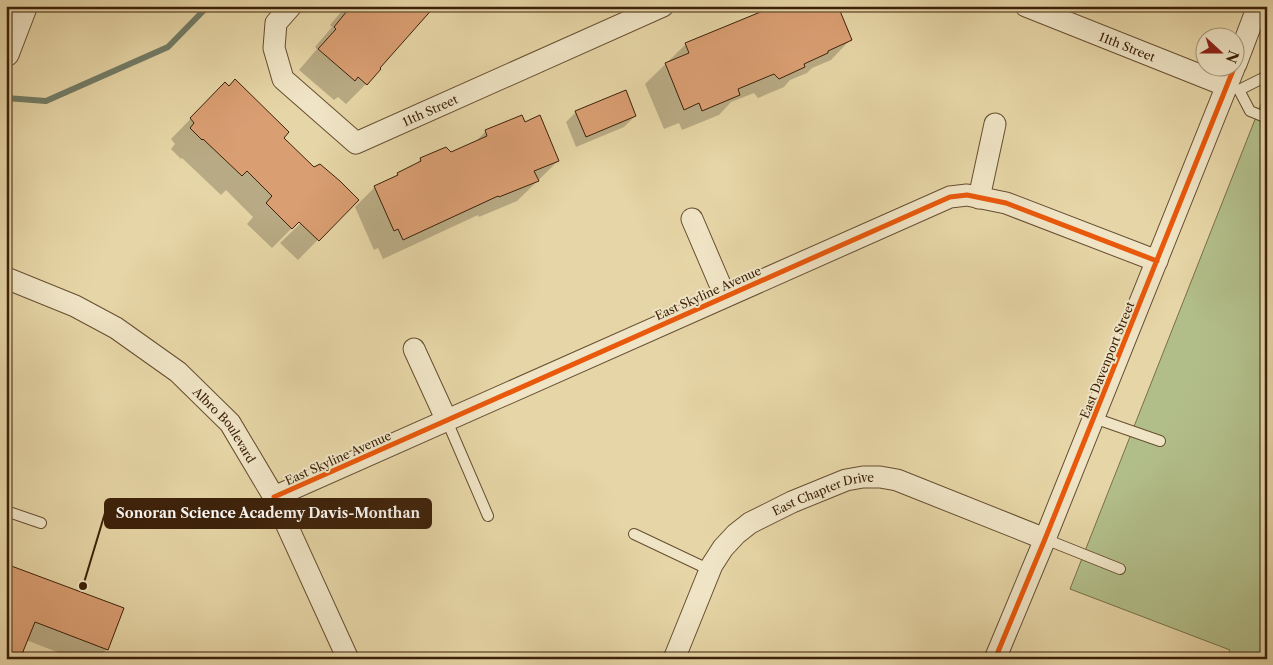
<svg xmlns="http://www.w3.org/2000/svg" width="1273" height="665" font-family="'Libre Caslon Text',serif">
  <rect width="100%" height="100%" fill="#e6d5a6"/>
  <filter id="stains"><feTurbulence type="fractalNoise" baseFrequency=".004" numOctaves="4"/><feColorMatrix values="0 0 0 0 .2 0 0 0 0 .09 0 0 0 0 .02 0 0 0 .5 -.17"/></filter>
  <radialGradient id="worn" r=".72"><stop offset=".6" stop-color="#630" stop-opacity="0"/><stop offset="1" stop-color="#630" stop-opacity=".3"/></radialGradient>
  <path fill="#b2be89" stroke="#777049" d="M 1267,89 L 1267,659 L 1227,659 L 1230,650 L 1070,589 Z"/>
  <path fill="#0003" d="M 346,6 L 436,6 L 418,24 L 378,69 L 366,84 L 346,104 L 338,97 L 334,100 L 299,70 L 317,49 L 315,47 L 332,27 L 330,25 Z
    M 1112,6 L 1160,6 L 1113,13 Z
    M 851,39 L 831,60 L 812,68 L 807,73 L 790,80 L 784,87 L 758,98 L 754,93 L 731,102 L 719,115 L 682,130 L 679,123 L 664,129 L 645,84 L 686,44 Z
    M 205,104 L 282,138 L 314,168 L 357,200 L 298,260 L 280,243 L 305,219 L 303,217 L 272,248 L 247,224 L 253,217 L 226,190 L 221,195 L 182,158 L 181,159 L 171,149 L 175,144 L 171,139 Z
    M 576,112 L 635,116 L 624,127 L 576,147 L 566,122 Z
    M 524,123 L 558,161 L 517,201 L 479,217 L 478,215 L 383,259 L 378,248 L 374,250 L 355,207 L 375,187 L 393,179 L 398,174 L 414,166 L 421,159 L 450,153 L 474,143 L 486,131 Z
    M 6,565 L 107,649 L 103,653 L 116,659 L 75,659 L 26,640 Z"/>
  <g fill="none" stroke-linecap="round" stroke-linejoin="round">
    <path stroke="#727c67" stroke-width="6" d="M 6,98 L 46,101 L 168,47 L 208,6"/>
  </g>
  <path fill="#d99e72" stroke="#3c2109" d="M 351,6 L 435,6 L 380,68 L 381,69 L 367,85 L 358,77 L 355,81 L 318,49 L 336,29 L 334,27 Z
    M 775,6 L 838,6 L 852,40 L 828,51 L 828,53 L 804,64 L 805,67 L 779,79 L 774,74 L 738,89 L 740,95 L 702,111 L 699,103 L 684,110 L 665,63 L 689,53 L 685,43 Z
    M 235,79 L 289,132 L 284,138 L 314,167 L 320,164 L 340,181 L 359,200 L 319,241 L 299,222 L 292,229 L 266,203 L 272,196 L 247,171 L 242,176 L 203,139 L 202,140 L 190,128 L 194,123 L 190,118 L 225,82 L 229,86 Z
    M 626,90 L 636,116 L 586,137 L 575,111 Z
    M 522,115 L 525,122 L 540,115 L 559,161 L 534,171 L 539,181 L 499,197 L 498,196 L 403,240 L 398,229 L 394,231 L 374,186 L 398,175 L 397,173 L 421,161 L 420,158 L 446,147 L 451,152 L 487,136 L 485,130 Z
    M 6,564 L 124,608 L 108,650 L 35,622 L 20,659 L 6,659 Z"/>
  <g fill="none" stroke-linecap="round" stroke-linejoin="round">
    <defs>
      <path id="service" d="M 1267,81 L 1261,79 L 1239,90 L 1250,111 L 1267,118
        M 1094,418 L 1160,441
        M 447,421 L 488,516
        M 6,511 L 41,523
        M 634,534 L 710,570
        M 1045,539 L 1120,569"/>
      <g id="minor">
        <path id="s1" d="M 291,6 L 276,23 L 274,48 L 283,79 L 356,143 L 663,6"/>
        <path id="s2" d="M 1026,6 L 1227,86"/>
        <path d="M 1236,64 L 1258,6"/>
        <path d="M 979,198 L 995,124"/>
        <path d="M 692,219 L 725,296"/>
        <path id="s3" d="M 6,278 L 75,306 L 116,328 L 178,372 L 230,423 L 274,497 L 348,659"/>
        <path d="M 414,349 L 447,421"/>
        <path d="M 274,497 L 950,197 L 967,195 L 1006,203 L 1157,261"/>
        <path id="s4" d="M 674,659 L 712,565 L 723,548 L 736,534 L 750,523 L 792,502 L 846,480 L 863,477 L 880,477 L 897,480 L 1045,539"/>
        <path d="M 995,659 L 1045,539 L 1234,68"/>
      </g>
      <path id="tertiary" d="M 6,53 L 24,6"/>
    </defs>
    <use href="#service" stroke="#664e30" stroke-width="12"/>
    <use href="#minor" stroke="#664e30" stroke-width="23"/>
    <use href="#tertiary" stroke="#664e30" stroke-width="28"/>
    <use href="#service" stroke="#efe4c5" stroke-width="10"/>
    <use href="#minor" stroke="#efe4c5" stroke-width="21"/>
    <use href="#tertiary" stroke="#efe4c5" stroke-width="26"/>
    <defs>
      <path id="cycleway" d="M 274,497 L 950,197 L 967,195 L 1006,203 L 1157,261
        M 995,659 L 1045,539 L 1234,68"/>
    </defs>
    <use href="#cycleway" stroke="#efe4c5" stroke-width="8"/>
    <use href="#cycleway" stroke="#e8590c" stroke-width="5"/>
  </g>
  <g text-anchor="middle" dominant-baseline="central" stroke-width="4" stroke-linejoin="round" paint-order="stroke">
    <g font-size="12" fill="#3c2109" stroke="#efe4c5">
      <text stroke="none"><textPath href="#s2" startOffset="109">11th Street</textPath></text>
      <text stroke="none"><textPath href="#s1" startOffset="258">11th Street</textPath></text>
      <text transform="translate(708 293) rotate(-24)">East Skyline Avenue</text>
      <text transform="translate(1107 360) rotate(-68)">East Davenport Street</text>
      <text stroke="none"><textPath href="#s3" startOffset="268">Albro Boulevard</textPath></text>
      <text transform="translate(338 458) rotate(-24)">East Skyline Avenue</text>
      <text stroke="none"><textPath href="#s4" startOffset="238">East Chapter Drive</textPath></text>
    </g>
  </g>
  <path fill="none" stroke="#3c2109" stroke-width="2" d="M83 586L105 513"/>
  <circle fill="#3c2109" stroke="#efe4c5" stroke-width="2" cx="83" cy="586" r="5"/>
  <rect fill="#3c2109" stroke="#3c2109" stroke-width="2" x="105" y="499" width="326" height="29" rx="5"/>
  <g font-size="14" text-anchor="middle" font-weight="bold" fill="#fff">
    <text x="268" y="518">Sonoran Science Academy Davis-Monthan</text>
  </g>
  <rect width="1273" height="665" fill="none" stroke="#e6d5a6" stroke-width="25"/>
  <rect x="8" y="8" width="1258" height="650" fill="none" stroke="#3c2109" stroke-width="2.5"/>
  <rect x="12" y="12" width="1248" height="640" fill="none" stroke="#3c2109"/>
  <g transform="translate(1220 52) rotate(111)"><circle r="24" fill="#efe4c5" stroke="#a7967a"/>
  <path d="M0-4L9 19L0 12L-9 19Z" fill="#8f2418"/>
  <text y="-8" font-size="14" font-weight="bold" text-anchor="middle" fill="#3c2109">N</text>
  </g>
  <rect width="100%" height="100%" filter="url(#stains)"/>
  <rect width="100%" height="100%" fill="url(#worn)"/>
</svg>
